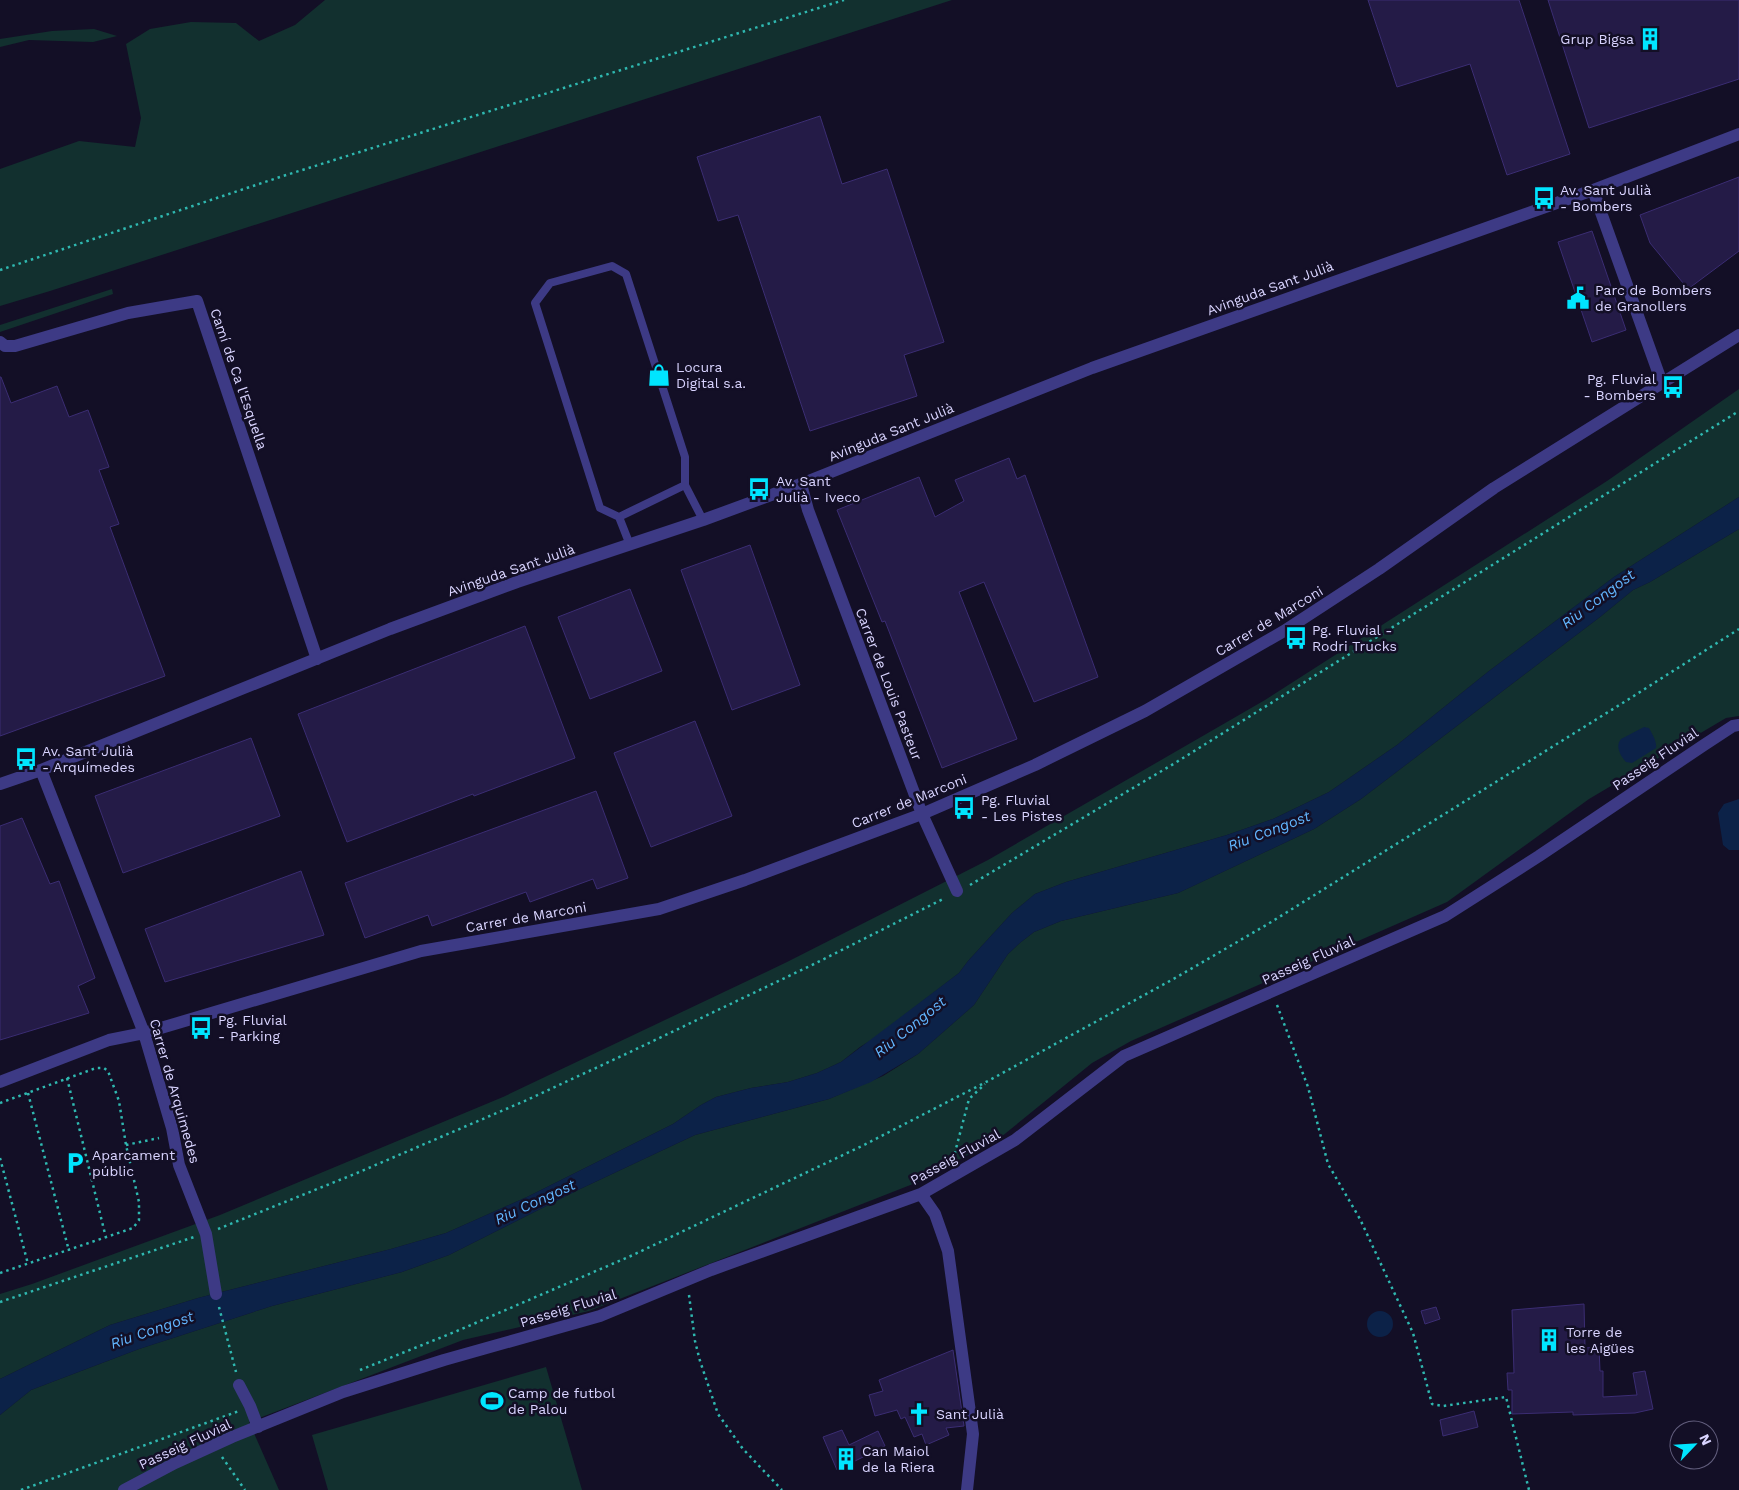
<svg xmlns="http://www.w3.org/2000/svg" width="1739" height="1490" font-family="'Work Sans',sans-serif">
  <rect width="100%" height="100%" fill="#130f26"/>
  <path fill="#12302f" d="M 325,0 L 952,0 L 50,291 L 0,306 L 0,169 L 79,141 L 135,147 L 141,118 L 126,44 L 150,29 L 191,22 L 236,23 L 259,41 L 295,25 Z
    M 94,29 L 117,36 L 93,42 L 29,40 L 0,47 L 0,39 L 52,31 Z
    M 112,289 L 113,294 L 0,332 L 0,325 Z
    M 1739,389 L 1739,497 L 1614,577 L 1489,671 L 1397,745 L 1329,792 L 1273,819 L 1227,835 L 1066,882 L 1035,894 L 1012,913 L 968,961 L 959,973 L 873,1039 L 860,1047 L 841,1062 L 817,1073 L 788,1082 L 751,1088 L 716,1097 L 701,1105 L 673,1124 L 527,1197 L 446,1233 L 391,1249 L 198,1298 L 110,1325 L 0,1379 L 0,1294 L 32,1284 L 220,1215 L 503,1097 L 787,962 L 988,860 L 1265,700 L 1607,481 Z
    M 1739,529 L 1739,716 L 1726,718 L 1589,799 L 1447,902 L 1131,1041 L 1092,1063 L 1001,1137 L 918,1182 L 589,1311 L 463,1340 L 249,1422 L 279,1490 L 0,1490 L 0,1415 L 31,1390 L 139,1349 L 272,1306 L 402,1272 L 449,1255 L 578,1190 L 695,1135 L 829,1099 L 883,1076 L 918,1054 L 974,1005 L 1008,954 L 1021,942 L 1034,932 L 1061,921 L 1178,893 L 1314,829 L 1361,799 L 1600,617 L 1633,590 L 1650,582 Z
    M 546,1367 L 582,1490 L 328,1490 L 312,1435 Z"/>
  <path fill="#0c2248" d="M 1739,497 L 1739,529 L 1650,582 L 1633,590 L 1600,617 L 1361,799 L 1314,829 L 1191,887 L 1178,893 L 1061,921 L 1034,932 L 1021,942 L 1008,954 L 974,1005 L 918,1054 L 871,1082 L 829,1099 L 695,1135 L 578,1190 L 449,1255 L 402,1272 L 272,1306 L 139,1349 L 31,1390 L 0,1415 L 0,1379 L 110,1325 L 198,1298 L 391,1249 L 446,1233 L 527,1197 L 673,1124 L 701,1105 L 716,1097 L 751,1088 L 788,1082 L 817,1073 L 841,1062 L 959,973 L 968,961 L 1012,913 L 1035,894 L 1066,882 L 1227,835 L 1273,819 L 1329,792 L 1397,745 L 1489,671 L 1614,577 Z
    M 1644,727 L 1649,728 C 1652,734 1657,741 1656,748 L 1632,763 L 1626,762 C 1620,755 1615,746 1621,739 Z
    M 1739,799 L 1739,850 L 1729,850 L 1723,845 L 1718,813 L 1724,804 Z
    M1367 1324a13 13 0 1 1 26 0a13 13 0 1 1-26 0Z"/>
  <path fill="#241b47" stroke="#3b2d73" d="M 1368,0 L 1519,0 L 1570,154 L 1507,175 L 1470,64 L 1397,87 Z
    M 1548,0 L 1739,0 L 1739,79 L 1589,128 Z
    M 820,116 L 842,184 L 887,169 L 944,342 L 904,355 L 917,396 L 810,431 L 738,215 L 718,221 L 697,157 Z
    M 1739,177 L 1739,251 L 1688,289 L 1650,243 L 1640,215 Z
    M 1592,231 L 1626,330 L 1592,342 L 1558,242 Z
    M 0,377 L 1,377 L 11,403 L 57,386 L 69,417 L 88,410 L 109,467 L 99,470 L 119,524 L 110,527 L 165,676 L 0,736 Z
    M 1009,458 L 1017,479 L 1025,475 L 1098,677 L 1034,702 L 984,582 L 959,592 L 1017,739 L 942,768 L 885,621 L 882,622 L 837,510 L 919,477 L 935,517 L 964,501 L 955,480 Z
    M 750,545 L 800,685 L 732,710 L 681,570 Z
    M 630,589 L 662,671 L 590,699 L 558,617 Z
    M 525,626 L 575,758 L 474,796 L 473,794 L 347,842 L 298,714 Z
    M 695,721 L 732,816 L 651,847 L 614,753 Z
    M 251,738 L 280,816 L 123,873 L 95,796 Z
    M 596,791 L 628,878 L 597,889 L 593,879 L 530,902 L 526,892 L 432,926 L 428,915 L 365,938 L 345,883 Z
    M 22,818 L 50,884 L 59,881 L 95,978 L 78,986 L 89,1013 L 0,1040 L 0,826 Z
    M 301,871 L 324,935 L 165,982 L 145,929 Z
    M 1584,1304 L 1585,1348 L 1599,1347 L 1600,1371 L 1603,1371 L 1603,1397 L 1637,1395 L 1633,1373 L 1645,1371 L 1653,1409 L 1635,1413 L 1573,1415 L 1573,1412 L 1512,1414 L 1512,1390 L 1508,1390 L 1507,1373 L 1514,1373 L 1512,1310 Z
    M 1436,1307 L 1440,1319 L 1425,1324 L 1421,1311 Z
    M 953,1350 L 964,1426 L 946,1428 L 949,1435 L 926,1445 L 922,1434 L 914,1437 L 905,1417 L 901,1419 L 897,1410 L 875,1416 L 869,1395 L 883,1391 L 879,1380 Z
    M 1474,1411 L 1478,1427 L 1443,1436 L 1440,1420 Z
    M 842,1430 L 849,1445 L 878,1431 L 885,1446 L 837,1470 L 823,1437 Z"/>
  <g fill="none" stroke-linecap="round" stroke-linejoin="round">
    <path stroke="#2fb8b0" stroke-width="2.5" stroke-dasharray="2.5 4" stroke-linecap="butt" d="M 0,270 L 280,177 L 844,0
      M 970,885 L 1175,763 L 1739,411
      M 1277,1005 L 1308,1087 L 1328,1164 L 1360,1219 L 1413,1333 L 1432,1404 L 1443,1406 L 1506,1397 L 1529,1490
      M 67,1078 L 106,1238
      M 28,1093 L 69,1251
      M 0,1103 L 96,1068 L 104,1068 L 108,1071 L 119,1101 L 126,1145 L 139,1202 L 139,1220 L 133,1228 L 0,1273
      M 126,1145 L 159,1138
      M 0,1158 L 28,1264
      M 953,1160 L 969,1099 L 985,1084
      M 218,1229 L 357,1173 L 527,1100 L 628,1053 L 814,964 L 945,898
      M 689,1295 L 695,1341 L 700,1361 L 718,1414 L 743,1449 L 782,1490
      M 0,1302 L 194,1237
      M 219,1307 L 236,1372
      M 360,1370 L 457,1331 L 633,1255 L 864,1145 L 988,1081 L 1177,977 L 1268,924 L 1629,699 L 1739,629
      M 222,1457 L 245,1490
      M 21,1490 L 239,1411"/>
    <path stroke="#3d3a85" stroke-width="8" d="M 619,517 L 685,485
      M 630,545 L 619,517 L 600,508 L 535,303 L 550,283 L 612,266 L 626,274 L 685,457 L 685,485 L 703,520"/>
    <path stroke="#3d3a85" stroke-width="12" d="M 1593,190 L 1662,383
      M 0,342 L 5,346 L 15,346 L 128,313 L 197,301 L 317,659
      M 801,484 L 808,510 L 922,814 L 957,891
      M 41,770 L 144,1033 L 172,1128 L 179,1165 L 206,1234 L 216,1294
      M 0,784 L 41,770 L 390,629 L 517,582 L 703,520 L 801,484 L 1092,368 L 1593,190 L 1739,134
      M 0,1082 L 109,1040 L 144,1033 L 421,951 L 659,909 L 745,880 L 922,814 L 1035,765 L 1145,711 L 1284,631 L 1379,569 L 1494,488 L 1739,335
      M 921,1194 L 935,1214 L 948,1251 L 973,1434 L 967,1490
      M 239,1385 L 250,1406 L 258,1427
      M 124,1490 L 175,1463 L 232,1437 L 343,1392 L 444,1360 L 600,1316 L 711,1270 L 921,1194 L 1015,1140 L 1124,1056 L 1445,916 L 1539,856 L 1704,745 L 1733,726 L 1739,725"/>
  </g>
  <defs>
    <symbol id="building-bare" viewBox="-9 -9 18 18"><path d="M-4-6H4V6H1V3H-1V6H-4ZM-2.5-4.3h1.7v1.8h-1.7ZM.8-4.3h1.7v1.8H.8ZM-2.5-1h1.7V.8h-1.7ZM.8-1h1.7V.8H.8Z" fill="#00e5ff" stroke="#130f26" stroke-width="2.5" paint-order="stroke"/></symbol>
    <symbol id="bus-bare" viewBox="-9 -9 18 18"><path d="M-5-6H5V4H4V6H2V4H-2V6H-4V4H-5ZM-3.5-4V0h7V-4ZM-3.5 1.2v1.5H-2V1.2ZM2 1.2v1.5H3.5V1.2Z" fill="#00e5ff" stroke="#130f26" stroke-width="2.5" paint-order="stroke"/></symbol>
    <symbol id="civic-bare" viewBox="-9 -9 18 18"><path d="M-.6-6.5H3V-4.5H.6V-3L4-1V1h2V6H-6V1h2V-1L-.6-3ZM-1.2 2.5V6h2.4V2.5Z" fill="#00e5ff" stroke="#130f26" stroke-width="2.5" paint-order="stroke"/></symbol>
    <symbol id="shop-bare" viewBox="-9 -9 18 18"><path d="M-5-2.5h2.3a2.7 3.5 0 0 1 5.4 0H5L5.5 6h-11ZM-1.5-2.5h3a1.5 2.3 0 0 0-3 0Z" fill="#00e5ff" stroke="#130f26" stroke-width="2.5" paint-order="stroke"/></symbol>
    <symbol id="parking-bare" viewBox="-9 -9 18 18"><path d="M-3.5-5.5H1a3.5 3.5 0 0 1 0 7H-1V5.5H-3.5ZM-1-3.4V-.6H.8a1.4 1.4 0 0 0 0-2.8Z" fill="#00e5ff" stroke="#130f26" stroke-width="2.5" paint-order="stroke"/></symbol>
    <symbol id="stadium-bare" viewBox="-9 -9 18 18"><path d="M0-5a6.5 5 0 1 0 0 10a6.5 5 0 1 0 0-10ZM-3.5-1.8h7v3.6h-7Z" fill="#00e5ff" stroke="#130f26" stroke-width="2.5" paint-order="stroke"/></symbol>
    <symbol id="church-bare" viewBox="-9 -9 18 18"><path d="M-1.2-6h2.4v3.5h3.3v2.4h-3.3V6h-2.4V-.1h-3.3v-2.4h3.3Z" fill="#00e5ff" stroke="#130f26" stroke-width="2.5" paint-order="stroke"/></symbol>
  </defs>
  <g fill-rule="evenodd">
    <use href="#building-bare" x="1634" y="23" width="32" height="32"/>
    <use href="#bus-bare" x="1528" y="182" width="32" height="32"/>
    <use href="#civic-bare" x="1562" y="282" width="32" height="32"/>
    <use href="#shop-bare" x="643" y="359" width="32" height="32"/>
    <use href="#bus-bare" x="1657" y="371" width="32" height="32"/>
    <use href="#bus-bare" x="743" y="473" width="32" height="32"/>
    <use href="#bus-bare" x="1280" y="622" width="32" height="32"/>
    <use href="#bus-bare" x="10" y="743" width="32" height="32"/>
    <use href="#bus-bare" x="948" y="792" width="32" height="32"/>
    <use href="#bus-bare" x="185" y="1012" width="32" height="32"/>
    <use href="#parking-bare" x="59" y="1147" width="32" height="32"/>
    <use href="#building-bare" x="1533" y="1324" width="32" height="32"/>
    <use href="#stadium-bare" x="476" y="1385" width="32" height="32"/>
    <use href="#church-bare" x="903" y="1398" width="32" height="32"/>
    <use href="#building-bare" x="830" y="1443" width="32" height="32"/>
  </g>
  <g text-anchor="middle" dominant-baseline="central" stroke-width="5" stroke-linejoin="round" paint-order="stroke">
    <g font-size="14" fill="#d9d4ff" stroke="#130f26" text-anchor="start">
      <text x="1634" y="39" text-anchor="end">Grup Bigsa</text>
      <text x="1560" y="190">Av. Sant Julià<tspan x="1560" dy="16">- Bombers</tspan></text>
      <text x="1595" y="290">Parc de Bombers<tspan x="1595" dy="16">de Granollers</tspan></text>
      <text x="676" y="367">Locura<tspan x="676" dy="16">Digital s.a.</tspan></text>
      <text x="1656" y="379" text-anchor="end">Pg. Fluvial<tspan x="1656" dy="16">- Bombers</tspan></text>
      <text x="776" y="481">Av. Sant<tspan x="776" dy="16">Julià - Iveco</tspan></text>
      <text x="1312" y="630">Pg. Fluvial -<tspan x="1312" dy="16">Rodri Trucks</tspan></text>
      <text x="42" y="751">Av. Sant Julià<tspan x="42" dy="16">- Arquímedes</tspan></text>
      <text x="981" y="800">Pg. Fluvial<tspan x="981" dy="16">- Les Pistes</tspan></text>
      <text x="218" y="1020">Pg. Fluvial<tspan x="218" dy="16">- Parking</tspan></text>
      <text x="92" y="1155">Aparcament<tspan x="92" dy="16">públic</tspan></text>
      <text x="1566" y="1332">Torre de<tspan x="1566" dy="16">les Aigües</tspan></text>
      <text x="508" y="1393">Camp de futbol<tspan x="508" dy="16">de Palou</tspan></text>
      <text x="936" y="1414">Sant Julià</text>
      <text x="862" y="1451">Can Maiol<tspan x="862" dy="16">de la Riera</tspan></text>
    </g>
    <g font-size="14" fill="#d9d4ff" stroke="#130f26">
      <text transform="translate(1270 288) rotate(-20)">Avinguda Sant Julià</text>
      <text transform="translate(239 379) rotate(71)">Camí de Ca l'Esquella</text>
      <text transform="translate(891 432) rotate(-22)">Avinguda Sant Julià</text>
      <text transform="translate(511 570) rotate(-19)">Avinguda Sant Julià</text>
      <text transform="translate(1269 621) rotate(-31)">Carrer de Marconi</text>
      <text transform="translate(889 684) rotate(69)">Carrer de Louis Pasteur</text>
      <text transform="translate(1655 759) rotate(-34)">Passeig Fluvial</text>
      <text transform="translate(909 801) rotate(-22)">Carrer de Marconi</text>
      <text transform="translate(526 917) rotate(-10)">Carrer de Marconi</text>
      <text transform="translate(1308 960) rotate(-24)">Passeig Fluvial</text>
      <text transform="translate(175 1091) rotate(74)">Carrer de Arquimedes</text>
      <text transform="translate(955 1157) rotate(-29)">Passeig Fluvial</text>
      <text transform="translate(568 1308) rotate(-17)">Passeig Fluvial</text>
      <text transform="translate(185 1444) rotate(-25)">Passeig Fluvial</text>
    </g>
    <g font-size="15" font-style="italic" fill="#62b6ff" stroke="#130f26">
      <text transform="translate(1598 599) rotate(-37)">Riu Congost</text>
      <text transform="translate(1269 831) rotate(-21)">Riu Congost</text>
      <text transform="translate(910 1027) rotate(-39)">Riu Congost</text>
      <text transform="translate(535 1202) rotate(-25)">Riu Congost</text>
      <text transform="translate(152 1330) rotate(-19)">Riu Congost</text>
    </g>
  </g>
  <g transform="translate(1694 1445) rotate(65)"><circle r="24" fill="#130f26" stroke="#625e7d"/>
  <path d="M0-4L9 19L0 12L-9 19Z" fill="#00e5ff"/>
  <text y="-8" font-size="14" font-weight="bold" text-anchor="middle" fill="#d9d4ff">N</text>
  </g>
</svg>
